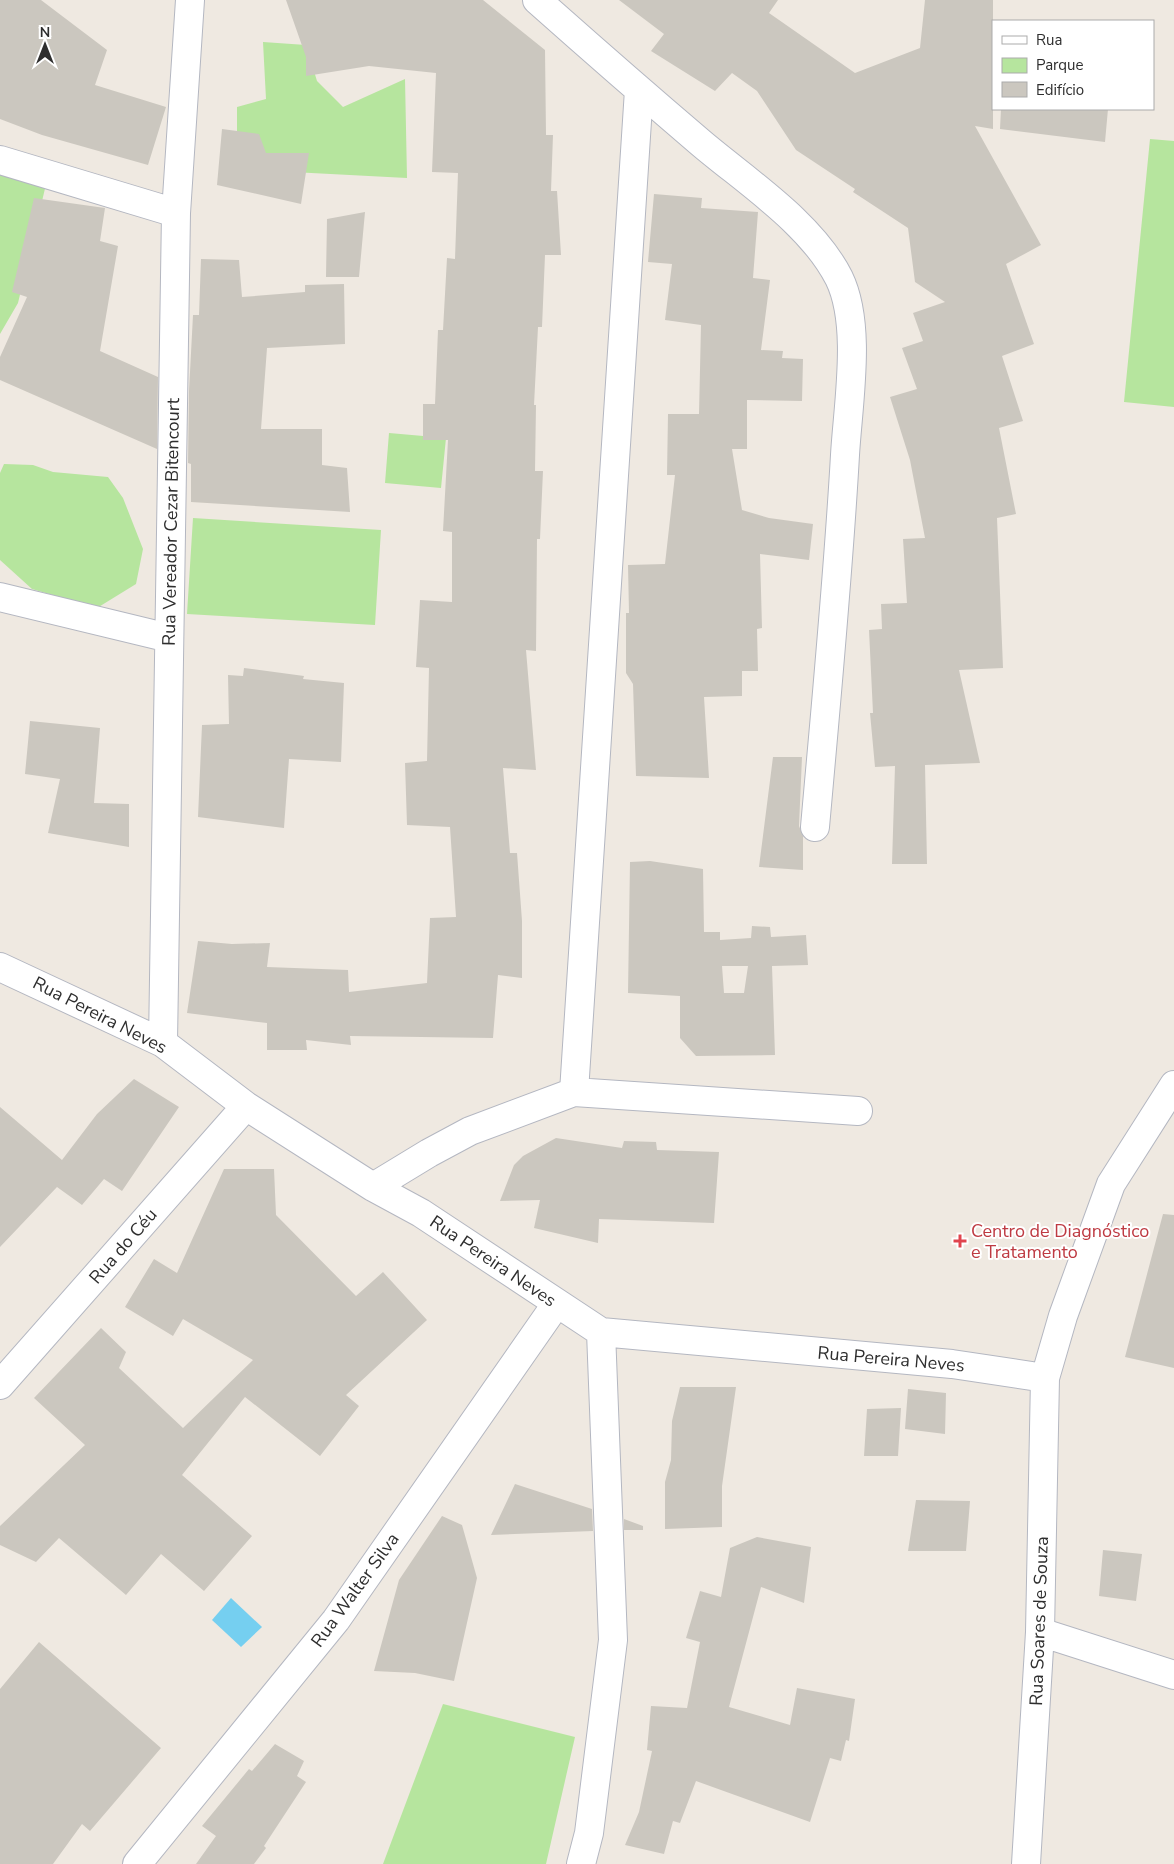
<svg xmlns="http://www.w3.org/2000/svg" width="1174" height="1864" font-family="'Nunito Sans',sans-serif">
  <rect width="100%" height="100%" fill="#efe9e1"/>
  <path fill="#b6e59e" d="M 263,42 L 306,45 L 317,81 L 343,107 L 405,79 L 407,178 L 237,169 L 237,107 L 266,99 Z
    M 1150,139 L 1174,141 L 1174,407 L 1124,402 Z
    M 0,169 L 47,180 L 18,303 L 0,334 Z
    M 389,433 L 446,438 L 441,488 L 385,483 Z
    M 4,464 L 33,465 L 53,472 L 108,477 L 123,498 L 143,549 L 136,584 L 97,608 L 32,589 L 0,560 L 0,473 Z
    M 193,518 L 381,530 L 375,625 L 187,614 Z
    M 443,1704 L 575,1737 L 546,1864 L 383,1864 Z"/>
  <path fill="#75cff0" d="M 231,1598 L 262,1627 L 241,1647 L 212,1620 Z"/>
  <path fill="#cbc7bf" fill-rule="evenodd" d="M 0,0 L 41,0 L 107,50 L 95,85 L 166,107 L 148,165 L 42,135 L 0,119 Z
    M 286,0 L 483,0 L 545,50 L 546,135 L 553,135 L 551,191 L 557,191 L 561,255 L 545,255 L 542,327 L 538,327 L 534,405 L 536,405 L 535,471 L 543,471 L 540,539 L 537,539 L 536,651 L 526,650 L 536,770 L 503,768 L 510,853 L 517,853 L 522,921 L 522,978 L 498,975 L 493,1038 L 350,1036 L 351,1045 L 306,1040 L 307,1050 L 267,1050 L 267,1023 L 187,1013 L 198,941 L 232,944 L 270,943 L 267,967 L 348,970 L 349,992 L 427,983 L 430,918 L 456,917 L 450,827 L 407,825 L 405,763 L 427,761 L 429,668 L 416,667 L 420,600 L 452,602 L 452,532 L 443,531 L 448,440 L 423,440 L 423,404 L 435,404 L 438,330 L 443,330 L 447,258 L 455,259 L 458,173 L 432,172 L 436,73 L 369,66 L 306,76 L 306,57 Z
    M 619,0 L 778,0 L 769,13 L 855,73 L 920,48 L 925,0 L 993,0 L 993,129 L 975,126 L 1041,245 L 1006,264 L 1034,344 L 1002,356 L 1023,421 L 999,428 L 1016,514 L 997,518 L 1003,668 L 959,670 L 980,763 L 925,765 L 927,864 L 892,864 L 895,766 L 875,767 L 870,713 L 873,713 L 869,630 L 882,629 L 881,604 L 907,603 L 903,539 L 925,538 L 910,460 L 890,397 L 917,389 L 902,348 L 923,341 L 913,313 L 945,302 L 915,282 L 908,228 L 853,192 L 855,189 L 796,150 L 757,91 L 732,73 L 715,91 L 651,51 L 664,34 Z
    M 1001,109 L 1108,109 L 1105,142 L 1000,129 Z
    M 222,129 L 259,134 L 266,153 L 309,153 L 301,204 L 217,185 Z
    M 654,194 L 702,198 L 701,208 L 758,212 L 753,278 L 770,280 L 761,350 L 783,351 L 782,358 L 803,359 L 802,401 L 747,400 L 747,449 L 732,449 L 742,510 L 769,518 L 813,524 L 809,560 L 760,554 L 762,628 L 757,629 L 758,671 L 742,671 L 742,696 L 704,697 L 709,778 L 636,776 L 633,684 L 626,673 L 626,613 L 629,613 L 628,565 L 665,564 L 675,475 L 667,475 L 668,414 L 699,414 L 701,325 L 665,320 L 672,264 L 648,262 Z
    M 34,198 L 105,208 L 100,241 L 118,246 L 100,351 L 158,377 L 157,449 L 0,380 L 0,357 L 27,297 L 12,292 Z
    M 365,212 L 359,277 L 326,277 L 327,219 Z
    M 201,259 L 239,260 L 242,297 L 305,292 L 305,285 L 344,284 L 345,344 L 267,348 L 261,429 L 322,429 L 322,465 L 347,468 L 350,512 L 191,502 L 191,464 L 188,463 L 189,391 L 193,315 L 199,315 Z
    M 244,668 L 304,676 L 303,679 L 344,683 L 341,762 L 289,759 L 284,828 L 198,817 L 202,725 L 229,724 L 228,675 L 243,676 Z
    M 30,721 L 100,728 L 94,803 L 129,804 L 129,847 L 48,833 L 60,779 L 25,774 Z
    M 773,757 L 802,757 L 799,826 L 803,836 L 803,870 L 759,867 Z
    M 650,861 L 703,869 L 704,932 L 720,932 L 720,940 L 751,938 L 752,926 L 770,927 L 771,937 L 806,935 L 808,965 L 772,966 L 775,1055 L 696,1056 L 680,1038 L 680,996 L 628,993 L 630,862 ZM 722,966 L 748,966 L 744,993 L 724,993 Z
    M 134,1079 L 179,1107 L 122,1191 L 104,1179 L 82,1205 L 57,1187 L 0,1247 L 0,1107 L 62,1160 L 97,1114 Z
    M 556,1138 L 622,1148 L 624,1141 L 656,1142 L 657,1150 L 719,1152 L 714,1223 L 599,1219 L 598,1243 L 534,1228 L 540,1200 L 500,1201 L 514,1165 L 523,1156 Z
    M 224,1169 L 274,1169 L 276,1215 L 356,1296 L 383,1272 L 427,1320 L 346,1395 L 359,1406 L 320,1456 L 245,1397 L 182,1475 L 252,1536 L 204,1591 L 161,1554 L 126,1595 L 59,1538 L 36,1562 L 0,1545 L 0,1526 L 85,1445 L 34,1398 L 101,1328 L 126,1352 L 119,1368 L 183,1428 L 253,1360 L 183,1319 L 173,1336 L 125,1307 L 154,1259 L 177,1273 Z
    M 1163,1214 L 1174,1215 L 1174,1368 L 1125,1357 Z
    M 680,1387 L 736,1387 L 722,1486 L 722,1527 L 665,1529 L 665,1482 L 671,1460 L 672,1421 Z
    M 908,1389 L 946,1393 L 945,1434 L 905,1429 Z
    M 901,1408 L 898,1456 L 864,1456 L 867,1409 Z
    M 515,1484 L 592,1509 L 593,1531 L 491,1535 Z
    M 916,1500 L 970,1501 L 966,1551 L 908,1551 Z
    M 442,1516 L 462,1525 L 477,1578 L 454,1681 L 415,1673 L 374,1671 L 399,1580 Z
    M 624,1519 L 643,1526 L 643,1530 L 624,1530 Z
    M 757,1537 L 811,1547 L 804,1603 L 761,1587 L 729,1707 L 790,1725 L 797,1688 L 855,1699 L 849,1741 L 846,1740 L 841,1761 L 830,1758 L 810,1822 L 696,1781 L 680,1823 L 673,1821 L 664,1854 L 625,1845 L 639,1812 L 652,1751 L 647,1750 L 651,1706 L 687,1708 L 700,1642 L 686,1638 L 700,1591 L 721,1597 L 730,1548 Z
    M 1103,1550 L 1142,1554 L 1136,1601 L 1099,1596 Z
    M 39,1642 L 161,1748 L 90,1831 L 82,1824 L 53,1864 L 0,1864 L 0,1689 Z
    M 275,1744 L 304,1761 L 297,1776 L 306,1782 L 264,1846 L 266,1848 L 254,1864 L 196,1864 L 216,1836 L 202,1826 L 249,1769 L 252,1771 Z"/>
  <g fill="none" stroke-linecap="round" stroke-linejoin="round">
    <defs>
      <path id="minor" d="M 537,0 C 591,48 646,96 701,143 C 747,182 811,223 839,278 C 862,325 848,403 845,455 C 838,579 826,703 815,827
        M 0,160 L 176,213
        M 0,597 L 169,638
        M 0,967 L 163,1043 L 246,1106 L 373,1187 L 421,1213 L 601,1332 L 952,1364 L 1045,1378
        M 163,1043 L 176,213 L 190,0
        M 574,1092 L 639,90
        M 373,1187 L 429,1153 L 470,1131 L 574,1092 L 858,1111
        M 0,1385 L 246,1106
        M 1040,1632 L 1174,1675
        M 137,1864 L 336,1620 L 557,1303
        M 581,1864 L 589,1833 L 613,1640 L 601,1332
        M 1026,1864 L 1040,1632 L 1045,1378 L 1063,1316 L 1111,1184 L 1174,1085"/>
    </defs>
    <use href="#minor" stroke="#b4b7c1" stroke-width="30"/>
    <use href="#minor" stroke="#fff" stroke-width="28"/>
  </g>
  <path fill="#e0444e" stroke="#fff" stroke-width="2" d="M957.5 1233.5h5v5h5v5h-5v5h-5v-5h-5v-5h5z"/>
  <g text-anchor="middle" dominant-baseline="central" stroke-width="4" stroke-linejoin="round" paint-order="stroke">
    <g font-size="18" fill="#2e2e2e" stroke="#fff">
      <text transform="translate(171 522) rotate(-89)">Rua Vereador Cezar Bitencourt</text>
      <text transform="translate(100 1015) rotate(27)">Rua Pereira Neves</text>
      <text transform="translate(123 1246) rotate(-49)">Rua do Céu</text>
      <text transform="translate(493 1261) rotate(34)">Rua Pereira Neves</text>
      <text transform="translate(891 1359) rotate(5)">Rua Pereira Neves</text>
      <text transform="translate(355 1590) rotate(-54)">Rua Walter Silva</text>
      <text transform="translate(1039 1621) rotate(-88)">Rua Soares de Souza</text>
    </g>
    <g font-size="18" fill="#be3a42" stroke="#fff" text-anchor="start">
      <text x="971" y="1231">Centro de Diagnóstico<tspan x="971" dy="21">e Tratamento</tspan></text>
    </g>
  </g>
  <rect x="992" y="20" width="162" height="90" fill="#ffffff" stroke="#ababab"/>
  <rect x="1002" y="36" width="25" height="8" fill="#ffffff" stroke="#ababab"/>
  <text x="1036" y="45" font-size="15" fill="#2e2e2e">Rua</text>
  <rect x="1002" y="58" width="25" height="15" fill="#b6e59e" stroke="#ababab"/>
  <text x="1036" y="70" font-size="15" fill="#2e2e2e">Parque</text>
  <rect x="1002" y="82" width="25" height="15" fill="#cbc7bf" stroke="#ababab"/>
  <text x="1036" y="95" font-size="15" fill="#2e2e2e">Edifício</text>
  <g transform="translate(45 45)" stroke="#ffffff" stroke-width="4" paint-order="stroke">
  <path d="M0-4L9 19L0 12L-9 19Z" fill="#2e2e2e"/>
  <text y="-8" font-size="14" font-weight="bold" text-anchor="middle" fill="#2e2e2e">N</text>
  </g>
</svg>
